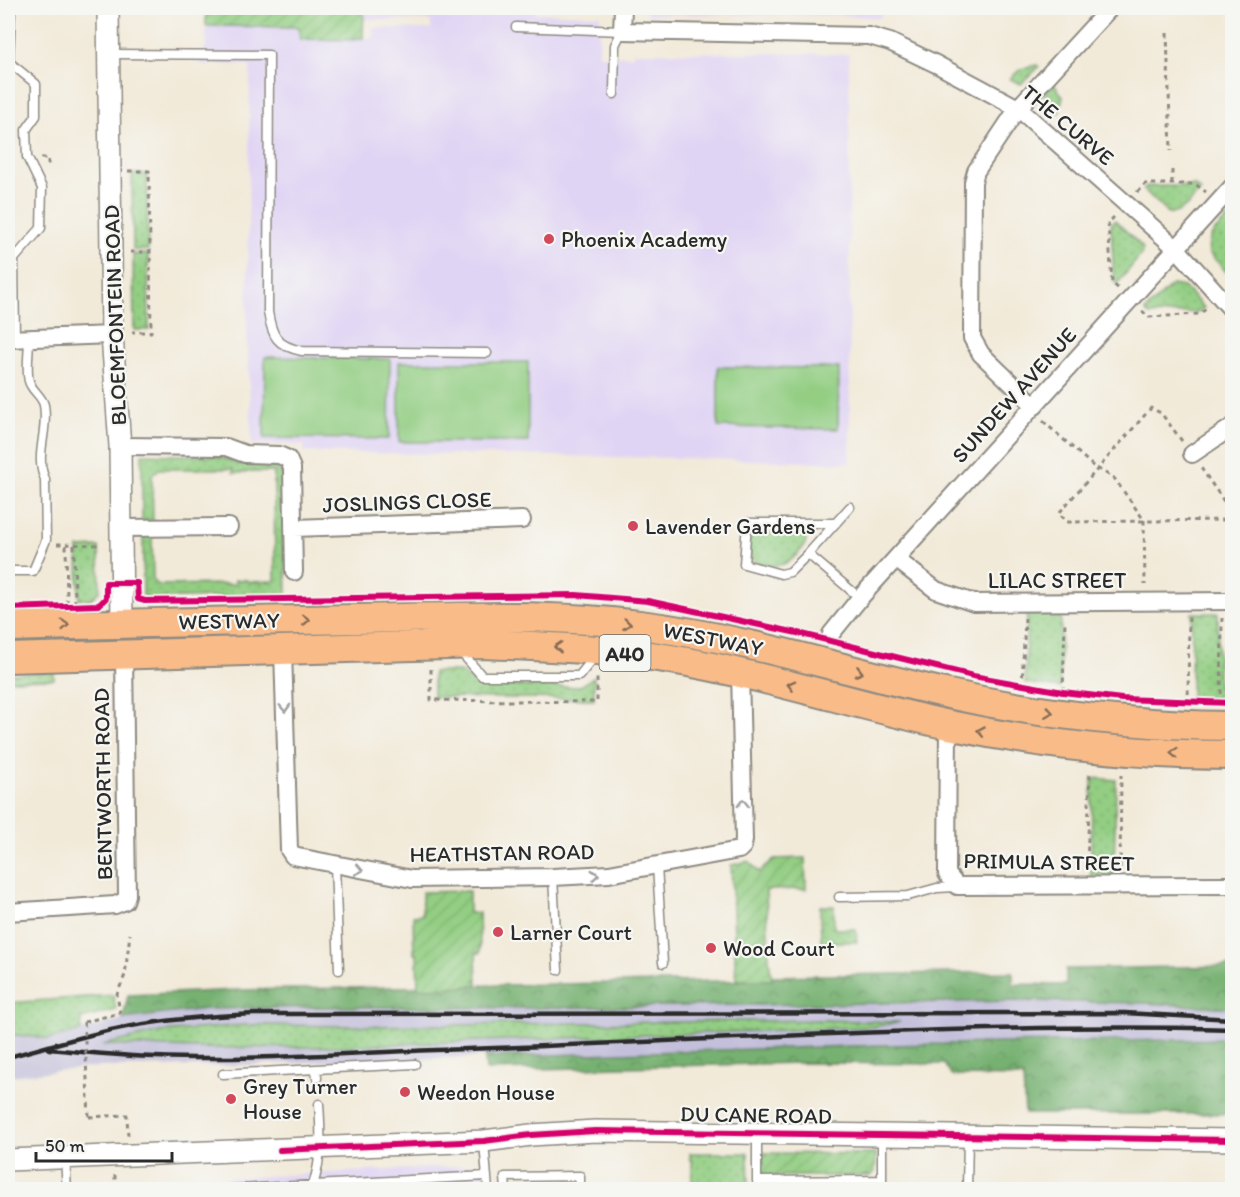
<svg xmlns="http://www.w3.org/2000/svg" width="1240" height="1197" font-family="Itim,sans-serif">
  <defs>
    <pattern id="grass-dots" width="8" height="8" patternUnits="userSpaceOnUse" patternTransform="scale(1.5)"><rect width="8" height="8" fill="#93ce83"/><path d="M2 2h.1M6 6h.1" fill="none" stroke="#7fb171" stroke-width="1.8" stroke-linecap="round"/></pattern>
    <pattern id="forest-crowns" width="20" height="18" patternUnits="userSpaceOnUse" patternTransform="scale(1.5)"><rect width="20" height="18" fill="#76b171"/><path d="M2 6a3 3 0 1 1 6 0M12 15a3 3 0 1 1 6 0" fill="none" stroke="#61905d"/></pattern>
    <pattern id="garden-furrows" width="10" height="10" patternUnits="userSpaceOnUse" patternTransform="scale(1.5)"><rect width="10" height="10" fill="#93ce83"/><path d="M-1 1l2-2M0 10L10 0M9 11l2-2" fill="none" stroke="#7fb171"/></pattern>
  </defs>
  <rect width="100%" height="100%" fill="#f6f6f2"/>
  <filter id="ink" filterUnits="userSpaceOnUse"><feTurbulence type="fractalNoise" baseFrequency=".0167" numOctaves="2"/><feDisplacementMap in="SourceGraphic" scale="12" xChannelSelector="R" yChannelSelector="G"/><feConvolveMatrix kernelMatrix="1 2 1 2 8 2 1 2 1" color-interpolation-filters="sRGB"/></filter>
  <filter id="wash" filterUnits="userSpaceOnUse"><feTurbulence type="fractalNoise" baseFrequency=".008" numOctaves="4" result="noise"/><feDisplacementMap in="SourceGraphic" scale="24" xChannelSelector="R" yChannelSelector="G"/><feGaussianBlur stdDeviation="1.35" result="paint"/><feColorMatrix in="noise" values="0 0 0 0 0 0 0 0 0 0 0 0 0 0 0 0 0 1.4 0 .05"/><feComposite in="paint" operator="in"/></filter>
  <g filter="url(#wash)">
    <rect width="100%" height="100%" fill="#f2ead9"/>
    <path fill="#e0d4f4" d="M 364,8 L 535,8 L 535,13 L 600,15 L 599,55 L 633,56 L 633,52 L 849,54 L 850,463 L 678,458 L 304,452 L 304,445 L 252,444 L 247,334 L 250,65 L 199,64 L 206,45 L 206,26 L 300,27 L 300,39 L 373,38 L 373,28 L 431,29 L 431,21 L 364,19 Z
      M 642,8 L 883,8 L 880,18 L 844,15 L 648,14 Z
      M 486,1165 L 488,1190 L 8,1190 L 8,1189 Z"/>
    <path fill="#c4c0db" d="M 1024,1001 L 1144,1003 L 1232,1008 L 1232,1039 L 887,1045 L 311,1062 L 223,1066 L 97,1067 L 8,1076 L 8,1034 L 50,1039 L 123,1019 L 205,1009 L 330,1007 L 541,1008 Z"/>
    <path fill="url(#grass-dots)" stroke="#5f7c57" stroke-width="1.5" d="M 1037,65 L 1039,67 L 1021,84 L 1010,79 C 1017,70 1026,67 1037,65 Z
      M 1054,84 L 1063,97 L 1059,113 C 1050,107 1045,104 1045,93 Z
      M 132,174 L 147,174 L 148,250 L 133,250 Z
      M 1146,186 L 1195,186 L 1201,191 C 1191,200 1183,215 1168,213 L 1143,189 Z
      M 1228,218 L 1232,222 L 1232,278 L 1209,253 C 1206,236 1217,229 1228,218 Z
      M 1115,220 L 1143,248 L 1141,255 L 1117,284 L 1114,282 L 1111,224 Z
      M 133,254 L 148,254 L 149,330 L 134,330 Z
      M 1172,285 L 1184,287 L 1204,308 L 1199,312 L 1149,315 L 1145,311 Z
      M 142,454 L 216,456 L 238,463 L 274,467 L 278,469 L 284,478 L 287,595 L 148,599 L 143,595 L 143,536 L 152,535 L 153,580 L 158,585 L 235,584 L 235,580 L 248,580 L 249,582 L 275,581 L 274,472 L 246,472 L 246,473 L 233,473 L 233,469 L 159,469 L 152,475 L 153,521 L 142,521 Z
      M 757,533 L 799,533 L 805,537 L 806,542 C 803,549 795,558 787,562 C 777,568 754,567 749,554 C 747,550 749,545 749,540 Z
      M 99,547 L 100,591 L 90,600 L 79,599 L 78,548 Z
      M 1027,612 L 1061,612 L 1060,688 L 1025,683 Z
      M 1192,613 L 1218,613 L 1218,698 L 1191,698 Z
      M 54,672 L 54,679 L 8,680 L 8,674 Z
      M 433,672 L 461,672 L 475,683 L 481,685 L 573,687 L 582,685 L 594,677 L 594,699 L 433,697 Z
      M 1092,778 L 1116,780 L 1114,875 L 1091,876 Z
      M 820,906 L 834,906 L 834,929 L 856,929 L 857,942 L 821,942 Z
      M 113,995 L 116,1010 L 81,1019 L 81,1031 L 50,1039 L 8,1034 L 8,1003 Z
      M 825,1020 L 900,1022 L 872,1027 L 313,1047 L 199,1048 L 103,1045 L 161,1032 L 245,1025 L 366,1026 Z
      M 690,1153 L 748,1153 L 749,1189 L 692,1189 L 692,1160 L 690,1159 Z"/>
    <path fill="url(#forest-crowns)" stroke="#506e4e" stroke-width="1.5" d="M 1232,966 L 1232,1008 L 1144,1003 L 1024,1001 L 541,1008 L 330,1007 L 205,1009 L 123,1019 L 128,995 L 238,990 L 771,980 L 771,976 L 1013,972 L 1013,984 L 1066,985 L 1066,969 Z
      M 1232,1039 L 1232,1114 L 1025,1114 L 1023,1077 L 952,1076 L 944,1064 L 802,1063 L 486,1070 L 485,1057 L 887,1045 Z"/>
    <path fill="url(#garden-furrows)" stroke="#5f7c57" stroke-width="1.5" d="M 206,8 L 364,8 L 363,38 L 354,38 L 354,40 L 300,39 L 299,27 L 206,26 Z
      M 805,858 L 806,889 L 766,890 L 769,959 L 772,980 L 736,980 L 731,865 L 749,861 L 759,872 L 774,859 Z
      M 469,891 L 469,913 L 479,913 L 480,953 L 476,953 L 477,986 L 418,988 L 417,954 L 414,954 L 413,916 L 422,915 L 422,892 Z
      M 761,1153 L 876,1154 L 875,1171 L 871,1176 L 766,1176 L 761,1171 Z"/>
    <path fill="#93ce83" stroke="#5f7c57" stroke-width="1.5" d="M 265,357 L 390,359 L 389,439 L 264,438 Z
      M 399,362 L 528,362 L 528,442 L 399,442 Z
      M 718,367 L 839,368 L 838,429 L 718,427 Z"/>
  </g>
  <g filter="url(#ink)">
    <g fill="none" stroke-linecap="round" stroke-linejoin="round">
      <defs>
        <path id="service" d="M 11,8 L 9,62 L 36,84 L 36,116 L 26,130 L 27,157 L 42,188 L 41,228 L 14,259 L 15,339
          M 516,27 L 622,31 L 615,45 L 614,94
          M 110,54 L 269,55 L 268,312 C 272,337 277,346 302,351 L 487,353
          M 850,507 L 808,554 L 860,598
          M 808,554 L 790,572 L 781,574 L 744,564 L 747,523 L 836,523
          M 8,571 L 33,571 L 46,540 L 45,479 C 34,456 49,430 44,405 C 42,396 31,390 29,381 C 26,371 29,350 29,339
          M 459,650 L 482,676 L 579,676 L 596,655
          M 335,865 L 339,970
          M 657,866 L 663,963
          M 553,877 L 558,970
          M 839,897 L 908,896 L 937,888 L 956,887
          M 316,1069 L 415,1064
          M 223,1074 L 316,1069 L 317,1078
          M 757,1135 L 757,1181 L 882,1180 L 882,1135
          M 484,1142 L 488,1190
          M 65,1158 L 67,1190
          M 313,1185 C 322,1158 321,1132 319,1104
          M 218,1190 L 487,1176
          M 506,1190 L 505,1177 L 580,1176 L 580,1190
          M 967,1190 L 968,1136"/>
        <path id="minor" d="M 623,8 L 622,31 L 869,36 L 890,42 L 936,64 L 1018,108 L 1177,249 L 1232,310
          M 8,339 L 112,335
          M 1035,406 L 981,354 L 972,338 L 973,182 L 976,171 L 1018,108 L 1110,8
          M 120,446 L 226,447 L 245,454 L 279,455 L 288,459 L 292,468 L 294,572
          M 1192,454 L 1232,427
          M 121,528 L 229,527
          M 294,528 L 522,520
          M 896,559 L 936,590 L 974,603 L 1232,601
          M 831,634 L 860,598 L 1232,187
          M 283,650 L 289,850 L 293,856 L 412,879 L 553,877 L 609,874 L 739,850 L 743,846 L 744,840 L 740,672
          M 948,725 L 947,874 L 957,886 L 1232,885
          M 8,912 L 115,905 L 125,901 L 127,895 L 124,655"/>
        <path id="tertiary" d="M 108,8 L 112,335 L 120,446 L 122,623
          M 8,1160 L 484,1141 L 531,1135 L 595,1131 L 1232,1140"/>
        <path id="trunk" d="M 8,627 C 123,623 239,621 355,619 C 451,617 546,613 640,625 C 745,638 846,671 949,694 C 1042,715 1138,725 1232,726
          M 8,658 L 481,644 C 544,646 608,649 671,659 C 765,675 856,705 949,725 C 1042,745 1138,755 1232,755"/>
      </defs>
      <use href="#service" stroke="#8e8a82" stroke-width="11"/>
      <use href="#minor" stroke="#8e8a82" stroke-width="20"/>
      <use href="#tertiary" stroke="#8e8a82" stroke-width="24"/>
      <use href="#trunk" stroke="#8e8a82" stroke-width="32"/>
      <path stroke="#8e8a82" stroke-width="3" stroke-dasharray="4.5 4.5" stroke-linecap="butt" d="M 1166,8 L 1167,12
        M 1167,33 L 1171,151
        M 41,158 L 48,158 L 48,168
        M 1172,170 L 1172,184
        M 128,171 L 149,171 L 151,332 L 132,332
        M 1137,192 L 1145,184 L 1195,184 L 1206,192
        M 1114,217 L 1108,223 L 1112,283 L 1119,289
        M 130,252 L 149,252
        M 1142,311 L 1149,317 L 1199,314 L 1209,307
        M 1043,421 L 1093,466 L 1114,478 L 1144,520
        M 1182,441 L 1161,413 L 1151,408 L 1059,513 L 1067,522 L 1228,520 L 1232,514
        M 1201,468 L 1232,513
        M 1144,520 L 1145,585
        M 57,544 L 102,545
        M 66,545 L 67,601
        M 74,545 L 75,603
        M 431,669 L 431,700 L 597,702 L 597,674
        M 1022,685 L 1025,618
        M 1063,691 L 1065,619
        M 1188,703 L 1189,617
        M 1221,703 L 1222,618
        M 1120,868 L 1121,775
        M 1087,869 L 1090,773
        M 84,1022 L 120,1013 L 117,994 L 125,975 L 130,934
        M 89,1117 L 127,1115 L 128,1138
        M 115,1175 L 115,1188 L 131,1187 L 131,1190"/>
      <use href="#service" stroke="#fff" stroke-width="8"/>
      <use href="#minor" stroke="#fff" stroke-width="16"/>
      <use href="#tertiary" stroke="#fff" stroke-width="21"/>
      <use href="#trunk" stroke="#f9bc89" stroke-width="28"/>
      <path stroke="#2b2b2b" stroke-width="4.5" d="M 49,1049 C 85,1052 121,1056 156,1057 C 248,1061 344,1053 436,1050 C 701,1042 967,1022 1232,1029
        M 8,1057 C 42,1048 76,1038 111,1030 C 158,1020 206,1016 254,1014 L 1125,1013 L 1232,1019"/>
      <path stroke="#8e8a82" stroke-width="3" stroke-dasharray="4.5 4.5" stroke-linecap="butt" d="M 84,1022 L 89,1117"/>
      <defs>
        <path id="cycleway" d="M 8,608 L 99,605 L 106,598 L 106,583 L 137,583 L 138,599 L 145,601 L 576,595 L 648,601 L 802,634 L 973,676 L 1063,692 L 1122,699 L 1232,703
          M 280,1150 L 484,1141 L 531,1135 L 595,1131 L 1232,1140"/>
      </defs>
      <use href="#cycleway" stroke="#f6f6f2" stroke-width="10"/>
      <use href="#cycleway" stroke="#d6006c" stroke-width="6"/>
    </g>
    <defs><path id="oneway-chevron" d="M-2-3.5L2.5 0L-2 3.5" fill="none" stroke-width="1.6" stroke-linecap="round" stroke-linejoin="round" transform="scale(1.5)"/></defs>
    <g stroke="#886c55">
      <use href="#oneway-chevron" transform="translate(306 620) rotate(-1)"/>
      <use href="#oneway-chevron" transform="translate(627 624) rotate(7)"/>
      <use href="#oneway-chevron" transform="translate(65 625) rotate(-2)"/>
      <use href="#oneway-chevron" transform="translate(558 647) rotate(-176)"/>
      <use href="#oneway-chevron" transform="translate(859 672) rotate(14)"/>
      <use href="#oneway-chevron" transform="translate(791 685) rotate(-166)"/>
      <use href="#oneway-chevron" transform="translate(1049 712) rotate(8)"/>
      <use href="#oneway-chevron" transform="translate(981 731) rotate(-169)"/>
      <use href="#oneway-chevron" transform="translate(1174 753) rotate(-177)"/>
    </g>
    <g stroke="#a0a0a0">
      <use href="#oneway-chevron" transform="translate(285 708) rotate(88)"/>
      <use href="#oneway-chevron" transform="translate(743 803) rotate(-91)"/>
      <use href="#oneway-chevron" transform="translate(359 870) rotate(11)"/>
      <use href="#oneway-chevron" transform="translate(595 875) rotate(-4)"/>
    </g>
  </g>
  <g fill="#d1495b" stroke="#f6f6f2" stroke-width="2">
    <circle cx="549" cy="239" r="6"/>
    <circle cx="633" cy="526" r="6"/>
    <circle cx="498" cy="932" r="6"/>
    <circle cx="711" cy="948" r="6"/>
    <circle cx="405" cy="1092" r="6"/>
    <circle cx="231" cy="1099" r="6"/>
  </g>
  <g text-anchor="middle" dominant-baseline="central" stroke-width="4.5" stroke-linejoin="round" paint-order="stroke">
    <rect fill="#f6f6f2" stroke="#686867" stroke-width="1.5" x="599.5" y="635" width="51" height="36" rx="4.5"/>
    <g font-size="21" font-weight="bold" fill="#2b2b2b">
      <text x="625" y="653">A40</text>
    </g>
    <g font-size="22" fill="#2b2b2b" stroke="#f6f6f2">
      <text transform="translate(1068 125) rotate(40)">THE CURVE</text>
      <text transform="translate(115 315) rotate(-92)">BLOEMFONTEIN ROAD</text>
      <text transform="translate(1014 395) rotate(-48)">SUNDEW AVENUE</text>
      <text transform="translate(407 502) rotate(-2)">JOSLINGS CLOSE</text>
      <text x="1057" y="580">LILAC STREET</text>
      <text transform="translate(229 621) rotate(-1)">WESTWAY</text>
      <text transform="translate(713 639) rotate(11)">WESTWAY</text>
      <text transform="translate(103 784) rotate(-91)">BENTWORTH ROAD</text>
      <text transform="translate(502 853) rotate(-1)">HEATHSTAN ROAD</text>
      <text transform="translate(1049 862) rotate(1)">PRIMULA STREET</text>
      <text transform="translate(756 1115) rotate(1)">DU CANE ROAD</text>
    </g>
    <g font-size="22" fill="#2b2b2b" stroke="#f6f6f2" text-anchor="start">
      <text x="561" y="239">Phoenix Academy</text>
      <text x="645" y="526">Lavender Gardens</text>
      <text x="510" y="932">Larner Court</text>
      <text x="723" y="948">Wood Court</text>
      <text x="243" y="1086">Grey Turner<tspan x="243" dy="25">House</tspan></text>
      <text x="417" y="1092">Weedon House</text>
    </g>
  </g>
  <rect width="1240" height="1197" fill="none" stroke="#f6f6f2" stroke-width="30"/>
  <path d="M36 1152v9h136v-9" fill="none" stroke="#2b2b2b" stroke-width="3"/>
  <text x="45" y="1152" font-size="18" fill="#2b2b2b" stroke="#f6f6f2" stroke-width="4.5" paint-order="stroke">50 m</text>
</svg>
